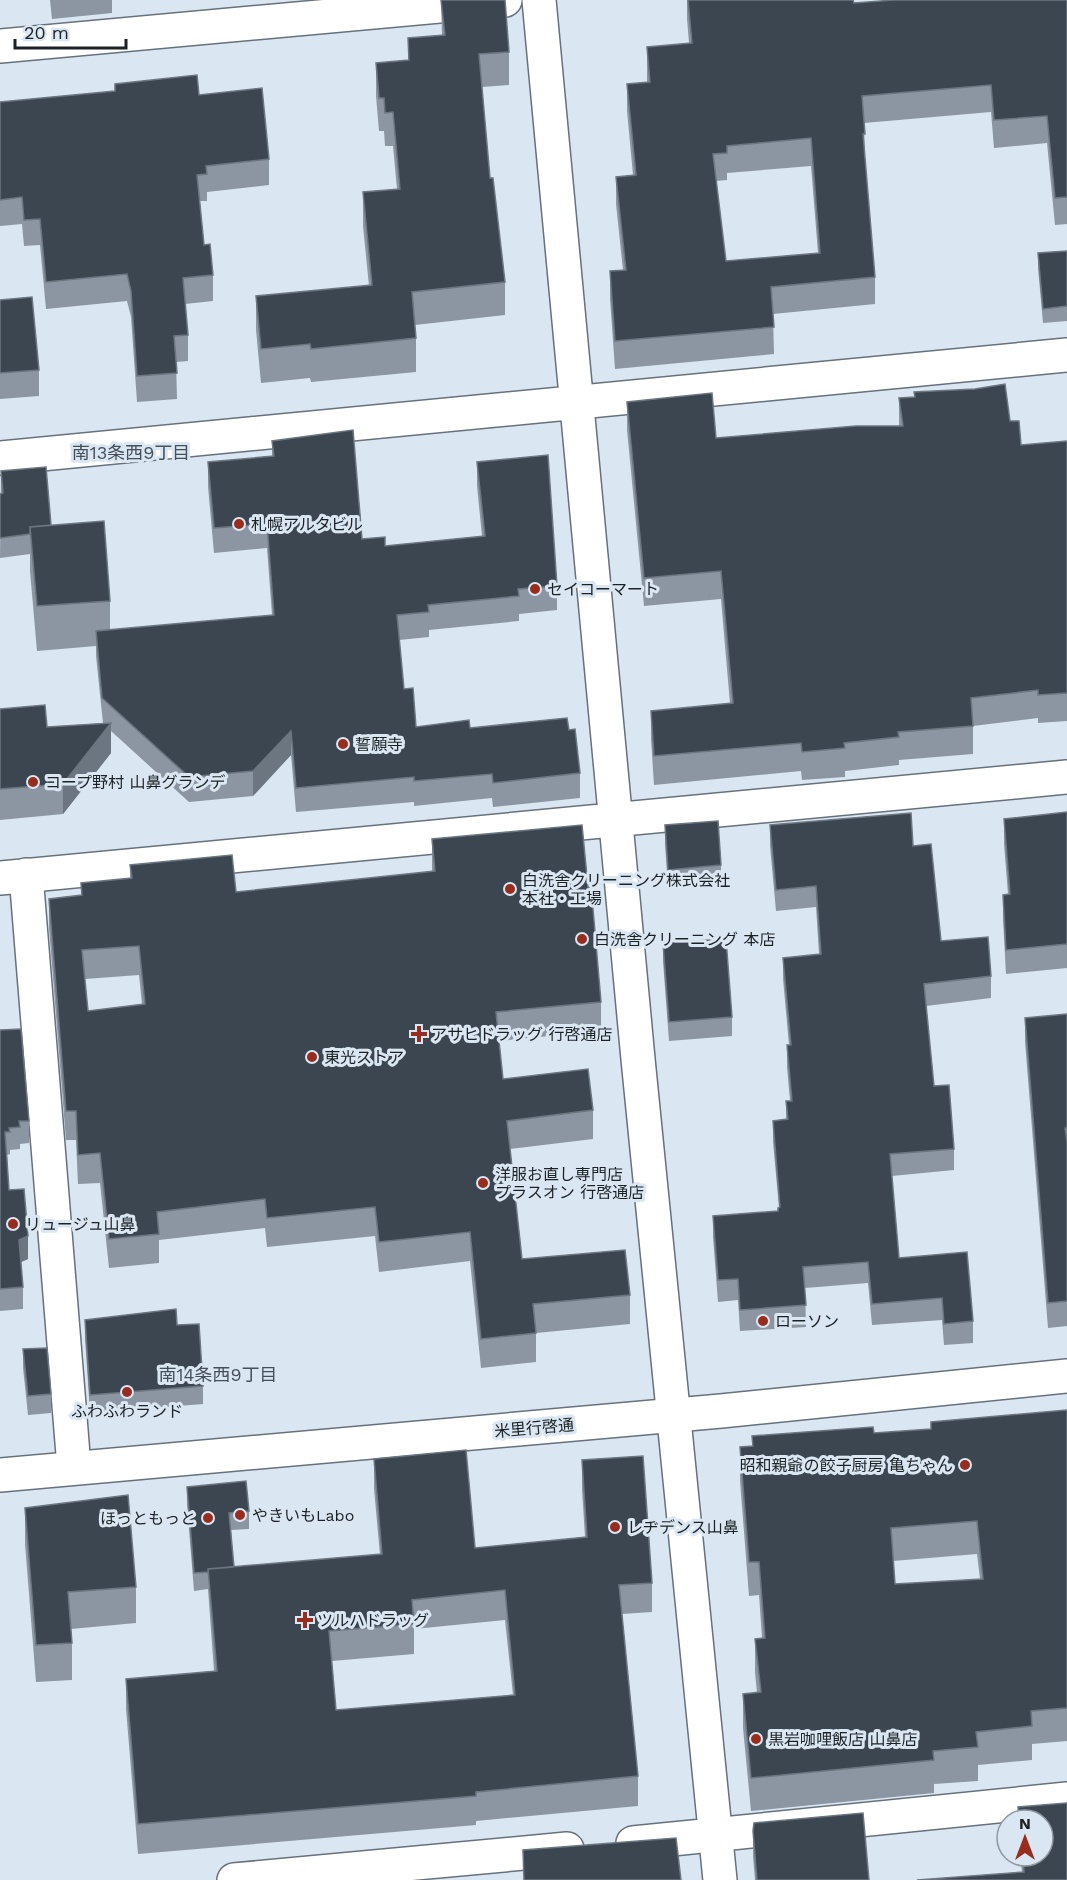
<svg xmlns="http://www.w3.org/2000/svg" width="1067" height="1880" font-family="'Work Sans','Noto Sans JP',sans-serif">
  <rect width="100%" height="100%" fill="#dae7f3"/>
  <g fill="none" stroke-linecap="round" stroke-linejoin="round">
    <defs>
      <path id="minor" d="M 539,0 L 638,1059 L 720,1880
        M 0,46 L 505,0
        M 0,458 L 1067,355
        M 26,875 L 74,1467
        M 0,878 L 1067,777
        M 633,1843 L 1067,1799
        M 234,1880 L 567,1849"/>
      <path id="tertiary" d="M 0,1475 L 721,1411 L 1067,1376"/>
    </defs>
    <use href="#minor" stroke="#66717c" stroke-width="36"/>
    <use href="#tertiary" stroke="#66717c" stroke-width="36"/>
    <use href="#minor" stroke="#fff" stroke-width="33"/>
    <use href="#tertiary" stroke="#fff" stroke-width="33"/>
  </g>
  <path fill="#8b96a2" fill-rule="evenodd" d="M 50,0 L 112,0 L 112,13 L 52,19 Z
    M 441,0 L 505,0 L 509,52 L 509,85 L 482,87 L 490,178 L 505,282 L 505,315 L 415,325 L 416,338 L 416,372 L 311,382 L 310,378 L 261,383 L 256,330 L 256,296 L 369,286 L 363,226 L 363,192 L 397,189 L 393,146 L 385,146 L 384,131 L 379,131 L 376,96 L 376,63 L 408,60 L 408,38 L 442,35 Z
    M 687,0 L 853,0 L 854,3 L 1067,0 L 1067,224 L 1055,225 L 1047,143 L 994,148 L 991,112 L 864,123 L 865,161 L 875,277 L 875,304 L 773,314 L 774,354 L 615,369 L 610,299 L 610,271 L 623,270 L 616,204 L 616,177 L 633,175 L 627,111 L 627,84 L 647,82 L 647,47 L 689,43 L 687,19 ZM 811,166 L 818,253 L 726,261 L 716,181 L 727,180 L 727,173 Z
    M 115,84 L 199,95 L 269,159 L 269,185 L 207,192 L 207,201 L 200,201 L 204,245 L 213,275 L 213,301 L 185,304 L 188,335 L 188,361 L 176,362 L 177,399 L 137,402 L 131,317 L 127,301 L 46,309 L 40,245 L 24,246 L 22,224 L 0,226 L 0,102 L 115,91 Z
    M 1067,251 L 1067,321 L 1043,323 L 1038,268 L 1038,253 Z
    M 0,300 L 39,370 L 39,396 L 0,399 Z
    M 899,398 L 1010,421 L 1021,445 L 1067,441 L 1067,721 L 1038,723 L 1038,718 L 973,726 L 973,754 L 899,760 L 899,765 L 845,771 L 845,777 L 802,780 L 801,771 L 654,785 L 651,739 L 651,711 L 730,704 L 721,599 L 644,606 L 627,430 L 627,402 L 716,438 L 899,426 Z
    M 272,441 L 362,539 L 385,546 L 482,536 L 477,486 L 477,462 L 557,586 L 557,610 L 519,614 L 519,621 L 429,630 L 429,637 L 399,640 L 404,689 L 416,727 L 569,730 L 580,773 L 580,798 L 493,807 L 492,798 L 414,806 L 414,802 L 296,812 L 291,755 L 253,796 L 189,802 L 111,731 L 111,753 L 63,814 L 0,820 L 0,709 L 47,727 L 103,723 L 96,656 L 96,646 L 37,651 L 30,571 L 30,554 L 0,558 L 1,471 L 51,525 L 110,601 L 110,630 L 272,615 L 267,548 L 214,553 L 208,487 L 208,462 L 272,457 Z
    M 1067,812 L 1067,968 L 1006,974 L 1003,919 L 1003,895 L 1008,894 L 1004,844 L 1004,819 Z
    M 665,825 L 721,865 L 721,884 L 668,888 L 665,844 Z
    M 770,825 L 913,846 L 941,941 L 991,976 L 991,998 L 926,1006 L 934,1086 L 954,1149 L 954,1170 L 892,1176 L 899,1258 L 973,1321 L 973,1343 L 944,1345 L 942,1320 L 872,1325 L 868,1283 L 805,1288 L 806,1327 L 740,1331 L 738,1300 L 718,1302 L 713,1237 L 713,1216 L 778,1211 L 779,1208 L 773,1142 L 773,1121 L 786,1119 L 786,1101 L 790,1101 L 787,1067 L 787,1045 L 789,1045 L 783,979 L 783,958 L 819,954 L 816,907 L 776,911 L 770,846 Z
    M 432,839 L 588,887 L 601,1002 L 601,1031 L 499,1041 L 503,1079 L 593,1110 L 593,1139 L 510,1149 L 522,1259 L 630,1295 L 630,1324 L 536,1333 L 536,1362 L 481,1368 L 470,1261 L 379,1272 L 375,1236 L 267,1247 L 265,1228 L 159,1240 L 159,1263 L 109,1268 L 100,1183 L 78,1184 L 76,1140 L 66,1140 L 49,928 L 49,899 L 81,896 L 81,883 L 130,878 L 130,865 L 236,892 L 432,872 ZM 139,975 L 142,1004 L 88,1011 L 85,979 Z
    M 663,943 L 732,1017 L 732,1036 L 669,1041 L 663,962 Z
    M 1067,1014 L 1067,1326 L 1048,1328 L 1025,1042 L 1025,1018 Z
    M 0,1030 L 29,1121 L 29,1143 L 20,1144 L 20,1149 L 10,1150 L 10,1154 L 7,1155 L 9,1190 L 28,1259 L 21,1262 L 23,1287 L 23,1309 L 0,1311 Z
    M 85,1320 L 177,1325 L 203,1386 L 203,1404 L 90,1413 L 85,1338 Z
    M 23,1349 L 51,1394 L 51,1413 L 28,1415 L 23,1368 Z
    M 1067,1410 L 1067,1741 L 1032,1744 L 1032,1760 L 978,1765 L 978,1781 L 934,1784 L 934,1793 L 751,1811 L 743,1728 L 743,1694 L 757,1693 L 755,1672 L 755,1639 L 762,1638 L 759,1595 L 749,1596 L 740,1481 L 740,1447 L 752,1446 L 752,1436 L 874,1433 L 931,1429 ZM 977,1554 L 980,1579 L 895,1584 L 893,1561 Z
    M 374,1459 L 475,1548 L 585,1537 L 582,1490 L 582,1460 L 652,1583 L 652,1612 L 622,1614 L 638,1776 L 638,1806 L 476,1821 L 476,1825 L 138,1854 L 126,1709 L 126,1679 L 214,1671 L 208,1589 L 194,1591 L 187,1505 L 187,1487 L 249,1511 L 249,1529 L 231,1530 L 234,1567 L 380,1555 L 374,1489 ZM 505,1620 L 513,1695 L 336,1710 L 332,1661 L 414,1654 L 414,1629 Z
    M 25,1508 L 136,1587 L 136,1623 L 71,1629 L 72,1643 L 72,1680 L 36,1682 L 25,1544 Z
    M 1067,1803 L 1067,1880 L 917,1880 L 1022,1872 L 1020,1856 L 1043,1856 L 1043,1820 L 1018,1820 L 1018,1807 Z
    M 753,1831 L 869,1880 L 755,1880 L 753,1856 Z"/>
  <path fill="#6b7681" d="M 111,723 L 111,753 L 63,814 L 63,784 Z
    M 291,731 L 291,755 L 253,796 L 253,771 Z
    M 28,1236 L 28,1259 L 19,1263 L 19,1240 Z"/>
  <path fill="#3c4650" stroke="#6b7681" stroke-width="1.5" fill-rule="evenodd" d="M 441,0 L 505,0 L 509,52 L 479,54 L 490,178 L 493,178 L 505,282 L 412,292 L 416,338 L 311,349 L 310,344 L 261,349 L 256,296 L 372,285 L 363,192 L 400,189 L 393,112 L 385,113 L 384,98 L 379,98 L 376,63 L 409,60 L 408,38 L 445,35 Z
    M 688,0 L 853,0 L 854,3 L 894,0 L 1067,0 L 1067,197 L 1055,198 L 1047,116 L 994,120 L 991,85 L 862,96 L 865,134 L 863,134 L 875,277 L 771,287 L 774,327 L 615,341 L 610,271 L 626,270 L 616,177 L 636,175 L 627,84 L 650,82 L 647,47 L 692,43 ZM 811,138 L 820,253 L 726,261 L 713,154 L 727,153 L 727,146 Z
    M 197,75 L 199,95 L 262,88 L 269,159 L 206,166 L 207,174 L 197,175 L 204,245 L 210,244 L 213,275 L 183,278 L 188,335 L 174,336 L 177,373 L 137,376 L 131,291 L 127,274 L 46,282 L 40,219 L 24,220 L 22,197 L 0,200 L 0,102 L 115,91 L 115,84 Z
    M 1067,251 L 1067,306 L 1043,309 L 1038,253 Z
    M 32,297 L 39,370 L 0,373 L 0,300 Z
    M 1005,384 L 1010,421 L 1019,421 L 1021,445 L 1067,441 L 1067,693 L 1038,695 L 1038,690 L 971,698 L 973,726 L 898,732 L 899,737 L 844,743 L 845,748 L 802,752 L 801,743 L 654,756 L 651,711 L 733,703 L 721,571 L 644,578 L 627,402 L 712,393 L 716,438 L 856,426 L 903,426 L 899,398 L 915,397 L 914,392 L 975,389 Z
    M 353,430 L 362,539 L 385,537 L 385,546 L 485,536 L 477,462 L 548,455 L 557,586 L 518,589 L 519,596 L 428,605 L 429,612 L 397,615 L 404,689 L 413,688 L 416,727 L 469,720 L 470,728 L 567,718 L 569,730 L 575,729 L 580,773 L 493,783 L 492,774 L 414,781 L 414,777 L 296,788 L 291,731 L 253,771 L 189,777 L 102,698 L 96,631 L 274,615 L 267,524 L 214,528 L 208,462 L 274,456 L 272,441 Z
    M 46,467 L 51,525 L 30,527 L 30,534 L 0,538 L 0,494 L 3,493 L 1,471 Z
    M 104,521 L 110,601 L 37,606 L 30,527 Z
    M 45,705 L 47,727 L 111,723 L 63,784 L 0,789 L 0,709 Z
    M 1067,812 L 1067,944 L 1006,950 L 1003,895 L 1010,894 L 1004,819 Z
    M 911,813 L 913,846 L 931,844 L 941,941 L 988,937 L 991,976 L 924,984 L 934,1086 L 949,1085 L 954,1149 L 890,1154 L 899,1258 L 967,1252 L 973,1321 L 944,1324 L 942,1298 L 872,1304 L 868,1262 L 803,1267 L 806,1305 L 740,1310 L 738,1279 L 718,1280 L 713,1216 L 778,1211 L 778,1208 L 780,1207 L 773,1121 L 788,1119 L 786,1101 L 792,1101 L 787,1045 L 791,1045 L 783,958 L 821,954 L 816,886 L 776,890 L 770,825 Z
    M 718,821 L 721,865 L 668,870 L 665,825 Z
    M 582,825 L 588,887 L 591,886 L 601,1002 L 496,1012 L 503,1079 L 588,1069 L 593,1110 L 507,1121 L 522,1259 L 625,1250 L 630,1295 L 533,1304 L 536,1333 L 481,1339 L 470,1232 L 379,1242 L 375,1207 L 267,1218 L 265,1199 L 157,1212 L 159,1234 L 109,1239 L 100,1153 L 78,1155 L 76,1111 L 66,1111 L 49,899 L 82,895 L 81,883 L 132,878 L 130,865 L 232,855 L 236,892 L 435,871 L 432,839 ZM 139,946 L 145,1004 L 88,1011 L 82,950 Z
    M 726,939 L 732,1017 L 669,1022 L 663,943 Z
    M 1067,1014 L 1067,1128 L 1065,1128 L 1067,1142 L 1067,1301 L 1048,1303 L 1025,1018 Z
    M 21,1029 L 29,1121 L 19,1121 L 20,1127 L 9,1128 L 10,1132 L 5,1132 L 9,1190 L 24,1189 L 28,1236 L 19,1240 L 23,1287 L 0,1289 L 0,1030 Z
    M 176,1309 L 177,1325 L 199,1324 L 203,1386 L 90,1395 L 85,1320 Z
    M 47,1348 L 51,1394 L 28,1396 L 23,1349 Z
    M 1067,1410 L 1067,1708 L 1031,1711 L 1032,1726 L 976,1732 L 978,1747 L 933,1751 L 934,1760 L 751,1778 L 743,1694 L 761,1692 L 755,1639 L 765,1638 L 759,1562 L 749,1562 L 740,1447 L 753,1446 L 752,1436 L 873,1427 L 874,1433 L 931,1429 L 931,1422 ZM 977,1521 L 983,1579 L 895,1584 L 891,1528 Z
    M 466,1450 L 475,1548 L 587,1537 L 582,1460 L 643,1456 L 652,1583 L 619,1585 L 638,1776 L 476,1792 L 476,1796 L 138,1824 L 126,1679 L 217,1671 L 208,1569 L 382,1554 L 374,1459 ZM 505,1590 L 515,1695 L 336,1710 L 329,1631 L 414,1624 L 412,1600 Z
    M 246,1481 L 249,1511 L 229,1513 L 234,1567 L 208,1569 L 208,1572 L 194,1573 L 187,1487 Z
    M 128,1495 L 136,1587 L 68,1592 L 72,1643 L 36,1645 L 25,1508 Z
    M 1067,1803 L 1067,1880 L 917,1880 L 1024,1872 L 1023,1856 L 1043,1856 L 1043,1820 L 1019,1820 L 1018,1807 Z
    M 863,1813 L 869,1880 L 757,1880 L 753,1831 L 754,1823 Z
    M 676,1838 L 681,1880 L 524,1880 L 523,1850 Z"/>
  <g fill="#972d1e" stroke="#dae7f3" stroke-width="2">
    <circle cx="239" cy="524" r="6"/>
    <circle cx="535" cy="589" r="6"/>
    <circle cx="343" cy="744" r="6"/>
    <circle cx="33" cy="782" r="6"/>
    <circle cx="510" cy="889" r="6"/>
    <circle cx="582" cy="939" r="6"/>
    <path d="M416 1025h6v6h6v6h-6v6h-6v-6h-6v-6h6z"/>
    <circle cx="312" cy="1057" r="6"/>
    <circle cx="483" cy="1183" r="6"/>
    <circle cx="13" cy="1224" r="6"/>
    <circle cx="763" cy="1321" r="6"/>
    <circle cx="127" cy="1392" r="6"/>
    <circle cx="965" cy="1465" r="6"/>
    <circle cx="240" cy="1515" r="6"/>
    <circle cx="208" cy="1518" r="6"/>
    <circle cx="615" cy="1527" r="6"/>
    <path d="M302 1611h6v6h6v6h-6v6h-6v-6h-6v-6h6z"/>
    <circle cx="756" cy="1739" r="6"/>
  </g>
  <g text-anchor="middle" dominant-baseline="central" stroke-width="6" stroke-linejoin="round" paint-order="stroke">
    <g font-size="16" fill="#1c2125" stroke="#dae7f3" text-anchor="start">
      <text x="251" y="524">札幌アルタビル</text>
      <text x="547" y="589">セイコーマート</text>
      <text x="355" y="744">誓願寺</text>
      <text x="45" y="782">コープ野村 山鼻グランデ</text>
      <text x="522" y="880">白洗舎クリーニング株式会社<tspan x="522" dy="18">本社・工場</tspan></text>
      <text x="594" y="939">白洗舎クリーニング 本店</text>
      <text x="431" y="1034">アサヒドラッグ 行啓通店</text>
      <text x="324" y="1057">東光ストア</text>
      <text x="495" y="1174">洋服お直し専門店<tspan x="495" dy="18">プラスオン 行啓通店</tspan></text>
      <text x="25" y="1224">リュージュ山鼻</text>
      <text x="775" y="1321">ローソン</text>
      <text x="127" y="1411" text-anchor="middle">ふわふわランド</text>
      <text x="953" y="1465" text-anchor="end">昭和親爺の餃子厨房 亀ちゃん</text>
      <text x="252" y="1515">やきいもLabo</text>
      <text x="196" y="1518" text-anchor="end">ほっともっと</text>
      <text x="627" y="1527">レヂデンス山鼻</text>
      <text x="317" y="1620">ツルハドラッグ</text>
      <text x="768" y="1739">黒岩咖哩飯店 山鼻店</text>
    </g>
    <g font-size="16" fill="#1c2125" stroke="#dae7f3">
      <text transform="translate(534 1428) rotate(-5)">米里行啓通</text>
    </g>
    <g font-size="18" fill="#46505b" stroke="#dae7f3">
      <text x="131" y="452">南13条西9丁目</text>
      <text x="218" y="1374">南14条西9丁目</text>
    </g>
  </g>
  <g transform="translate(1025 1838)"><circle r="28" fill="#dae7f3" stroke="#8e98a1" stroke-width="1.5"/>
  <path d="M0-4.5L10 22L0 15L-10 22Z" fill="#972d1e"/>
  <text y="-9" font-size="16" font-weight="bold" text-anchor="middle" fill="#1c2125">N</text>
  </g>
  <path d="M15 39v9h111v-9" fill="none" stroke="#1c2125" stroke-width="3"/>
  <text x="24" y="39" font-size="18" fill="#1c2125" stroke="#dae7f3" stroke-width="4.5" paint-order="stroke">20 m</text>
</svg>
